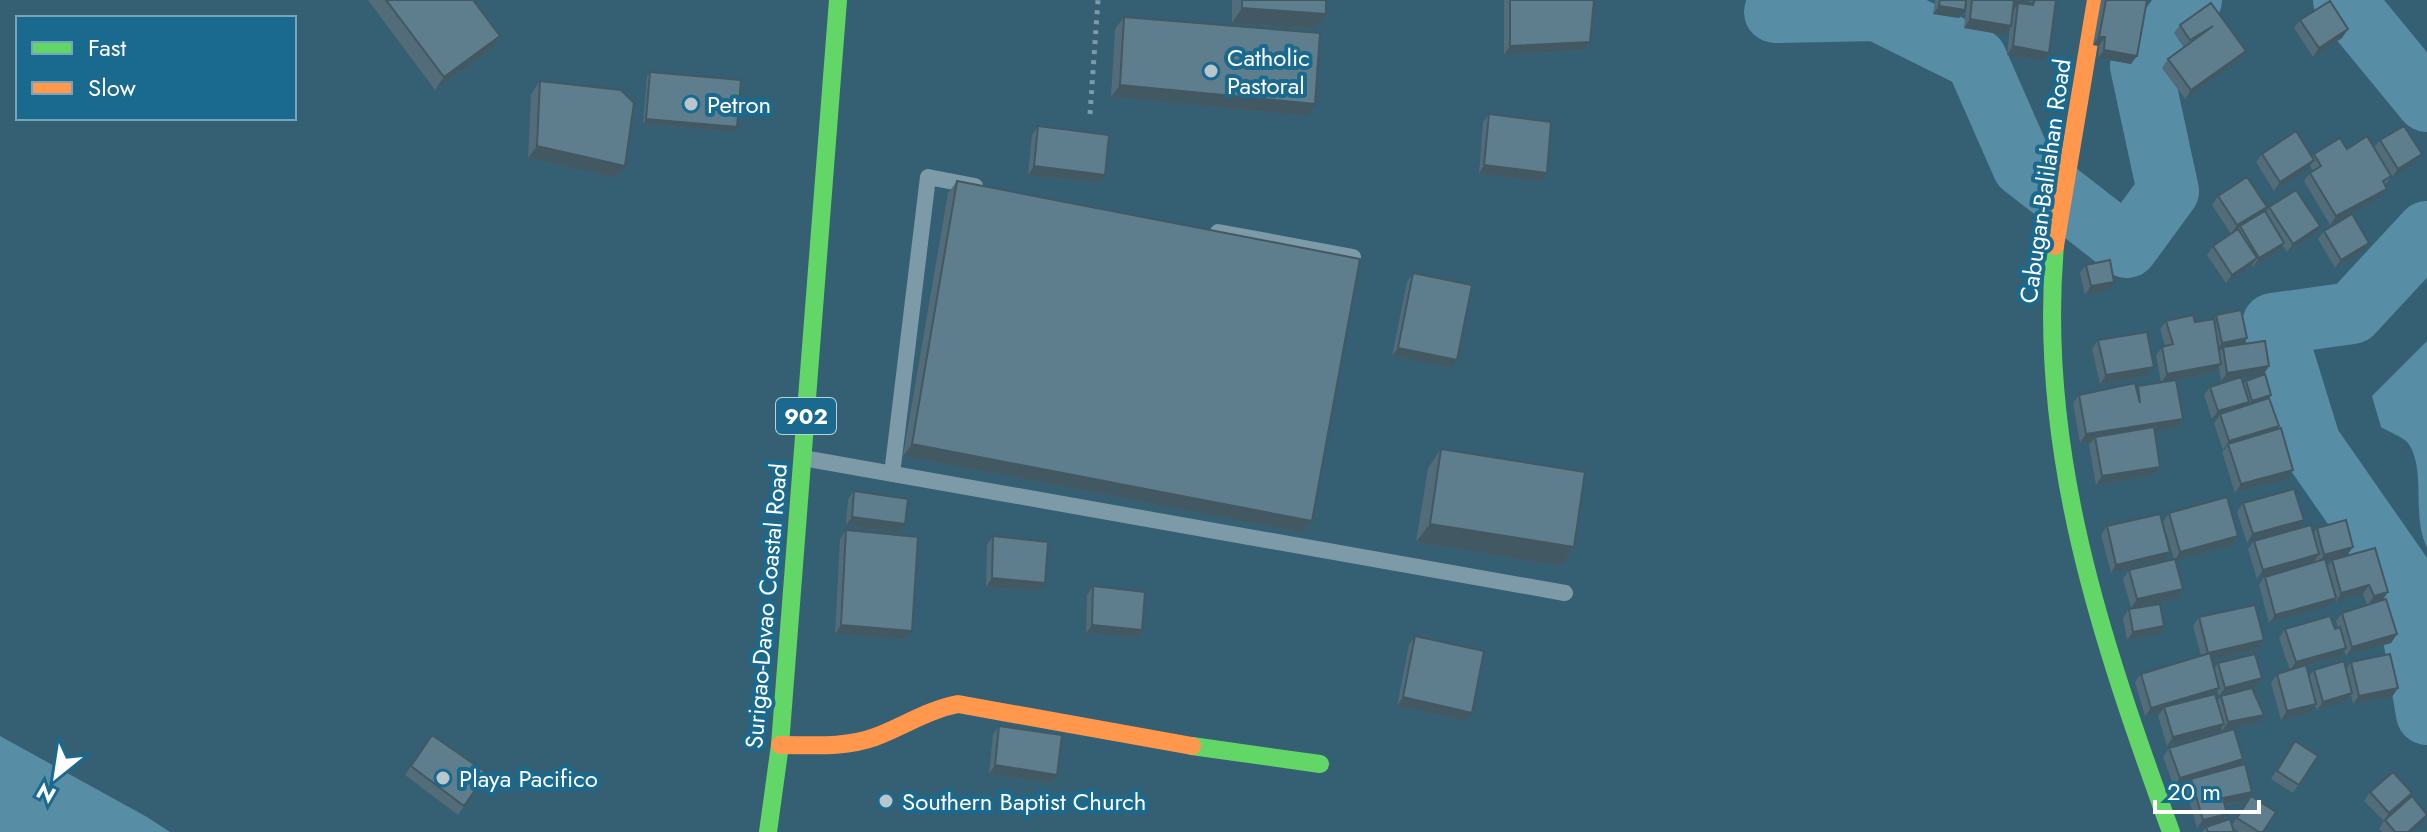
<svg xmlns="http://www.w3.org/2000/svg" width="2427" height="832" font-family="Jost,sans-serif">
  <rect width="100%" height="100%" fill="#355f73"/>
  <path fill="#588da6" d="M 2427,341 L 2427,547 C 2411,517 2427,470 2408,443 C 2403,437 2389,432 2381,427 L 2372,396 Z
    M 0,736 L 147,817 L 170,832 L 0,832 Z"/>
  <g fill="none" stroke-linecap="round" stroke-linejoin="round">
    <path stroke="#588da6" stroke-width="62" d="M 2344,0 L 2427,101
      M 1775,12 L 1877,10 L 1976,59 L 2023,166 L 2127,247 L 2168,191 L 2141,66 L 2191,0
      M 2427,232 L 2352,313 L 2273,324 L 2310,444 L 2404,579 L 2427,714"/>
    <path stroke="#7c9aa7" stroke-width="5" stroke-dasharray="4 6" stroke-linecap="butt" d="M 1090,114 L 1098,0"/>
    <path stroke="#7c9aa7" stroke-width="16" d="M 1218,232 L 1353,257
      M 803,458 L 1565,593
      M 892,474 L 928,177 L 975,186"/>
    <path stroke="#63d668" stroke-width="18" d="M 2055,246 C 2037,452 2102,642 2171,832
      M 1192,746 L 1320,764
      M 768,832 L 780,745 L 838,0"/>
    <path stroke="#ff974d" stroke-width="18" d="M 2055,246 L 2096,0
      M 780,745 C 812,745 845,748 875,737 C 904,726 927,710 958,704 L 1192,746"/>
  </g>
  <path fill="#526c79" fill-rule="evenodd" d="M 368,0 L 473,0 L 492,48 L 435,90 Z
    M 1232,0 L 1326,0 L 1326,14 L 1315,29 L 1232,23 Z
    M 1504,0 L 1594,0 L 1590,42 L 1584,50 L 1504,55 Z
    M 1935,0 L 1966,0 L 1965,10 L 1959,18 L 1933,14 Z
    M 1967,0 L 2056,0 L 2049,53 L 2043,61 L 2007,55 L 2010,27 L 2005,35 L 1964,28 Z
    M 2101,0 L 2147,0 L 2131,64 L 2098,58 L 2099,46 L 2093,45 Z
    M 1124,17 L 1307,116 L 1111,97 L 1115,29 Z
    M 2300,20 L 2342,38 L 2313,57 L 2294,28 Z
    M 2180,25 L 2246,51 L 2240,59 L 2185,99 L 2162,68 L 2168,59 L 2184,48 L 2174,33 Z
    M 650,72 L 734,132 L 643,124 L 647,76 Z
    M 540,81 L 616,178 L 528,158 L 531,94 Z
    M 1489,114 L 1547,173 L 1541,182 L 1479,174 L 1483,122 Z
    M 1038,126 L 1105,175 L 1099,183 L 1028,175 L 1032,135 Z
    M 2380,140 L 2416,162 L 2391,177 L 2385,185 L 2381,197 L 2330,225 L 2304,181 L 2310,173 L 2313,171 L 2310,166 L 2274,191 L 2256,162 L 2262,154 L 2312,157 L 2314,154 L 2347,149 L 2374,148 Z
    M 957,181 L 1312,521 L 1304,533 L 903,456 L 948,193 Z
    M 2218,196 L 2263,212 L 2266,212 L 2269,207 L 2314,235 L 2287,252 L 2282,245 L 2278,251 L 2253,267 L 2252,265 L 2226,283 L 2207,255 L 2213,246 L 2231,234 L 2212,205 Z
    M 2324,231 L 2363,252 L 2335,268 L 2318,239 Z
    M 2086,265 L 2108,291 L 2085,295 L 2080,273 Z
    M 1413,273 L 1451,368 L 1392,356 L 1407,282 Z
    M 2216,315 L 2243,344 L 2269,366 L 2263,375 L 2241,378 L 2243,384 L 2246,381 L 2269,398 L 2279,426 L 2276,430 L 2287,479 L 2235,493 L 2222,452 L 2225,449 L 2223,450 L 2214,423 L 2218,418 L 2212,419 L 2204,395 L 2210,387 L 2234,379 L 2221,381 L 2219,367 L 2215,372 L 2176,380 L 2183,419 L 2177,428 L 2155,431 L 2160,467 L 2154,475 L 2096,485 L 2089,445 L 2092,441 L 2080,443 L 2073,403 L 2079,395 L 2136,388 L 2138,386 L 2161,382 L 2156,356 L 2162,347 L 2165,346 L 2160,329 L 2166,321 L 2195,322 L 2213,319 Z
    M 2098,340 L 2148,376 L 2100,384 L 2092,349 Z
    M 1441,449 L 1574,547 L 1561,566 L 1416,542 L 1428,468 Z
    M 854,491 L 905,524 L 899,533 L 846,525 L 848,499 Z
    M 2243,503 L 2298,529 L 2313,534 L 2317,528 L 2353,547 L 2347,555 L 2326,561 L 2327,567 L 2332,560 L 2375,548 L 2382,600 L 2397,634 L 2391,643 L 2346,656 L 2344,650 L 2340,657 L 2307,666 L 2309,676 L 2314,670 L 2346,670 L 2351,662 L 2392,697 L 2353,704 L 2351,695 L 2346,702 L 2317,710 L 2315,705 L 2310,713 L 2281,720 L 2271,683 L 2277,674 L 2290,670 L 2279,638 L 2285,629 L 2335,629 L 2338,628 L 2336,621 L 2342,613 L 2367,605 L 2363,594 L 2336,602 L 2335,599 L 2330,606 L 2269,623 L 2259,585 L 2264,577 L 2257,579 L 2248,549 L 2254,541 L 2247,543 L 2237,512 Z
    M 2169,513 L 2238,536 L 2232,545 L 2175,560 L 2183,589 L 2177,598 L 2131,608 L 2123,579 L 2129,570 L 2174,559 L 2163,522 Z
    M 2107,526 L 2170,552 L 2164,560 L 2111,573 L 2101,535 Z
    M 846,530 L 912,631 L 906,640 L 835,634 L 840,539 Z
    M 993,536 L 1039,591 L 986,587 L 987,545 Z
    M 1093,586 L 1142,630 L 1137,638 L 1086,633 L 1087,595 Z
    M 2129,609 L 2164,626 L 2158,635 L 2127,640 L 2123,618 Z
    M 2199,617 L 2264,640 L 2258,649 L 2211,659 L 2214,669 L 2218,663 L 2262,678 L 2256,687 L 2252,688 L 2258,723 L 2222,731 L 2221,727 L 2218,732 L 2167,746 L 2158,716 L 2161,712 L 2145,716 L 2135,682 L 2141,674 L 2201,656 L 2193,626 ZM 2217,690 L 2219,696 L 2221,696 L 2217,701 L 2215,694 Z
    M 1415,636 L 1466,721 L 1397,706 L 1409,645 Z
    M 999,726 L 1057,775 L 1051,783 L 989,774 L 993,734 Z
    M 432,735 L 487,773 L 458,815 L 405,775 Z
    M 2169,748 L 2243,759 L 2238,766 L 2246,800 L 2225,805 L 2227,814 L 2221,822 L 2232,825 L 2251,796 L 2263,832 L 2239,832 L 2233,828 L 2234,832 L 2202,832 L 2206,827 L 2214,824 L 2197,828 L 2185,787 L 2189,782 L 2174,787 L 2163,757 Z
    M 2289,750 L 2318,756 L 2293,793 L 2271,779 Z
    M 2370,792 L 2412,793 L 2407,800 L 2422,823 L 2412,832 L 2382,832 L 2379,829 L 2384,821 L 2364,801 Z"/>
  <path fill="#425863" d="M 2014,0 L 2033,3 L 2027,12 L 2018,3 L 2014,10 Z
    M 1939,6 L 1965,10 L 1959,18 L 1933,14 Z
    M 1242,8 L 1326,14 L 1315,29 L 1232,23 Z
    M 1970,19 L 2011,26 L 2005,35 L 1964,28 Z
    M 2348,29 L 2342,38 L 2313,57 L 2319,48 Z
    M 500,36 L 492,48 L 435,90 L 444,77 Z
    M 2099,37 L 2105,37 L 2099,46 L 2093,45 Z
    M 1590,42 L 1584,50 L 1504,55 L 1510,46 Z
    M 2013,46 L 2049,53 L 2043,61 L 2007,55 Z
    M 2104,50 L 2137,56 L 2131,64 L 2098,58 Z
    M 2246,51 L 2240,59 L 2185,99 L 2191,90 Z
    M 1120,85 L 1315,104 L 1307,116 L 1111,97 Z
    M 646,119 L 737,127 L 734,132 L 643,124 Z
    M 537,146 L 625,166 L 616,178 L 528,158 Z
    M 2422,154 L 2416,162 L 2392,177 L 2398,169 Z
    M 2314,160 L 2308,169 L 2274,191 L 2280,182 Z
    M 1484,165 L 1547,173 L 1541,182 L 1479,174 Z
    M 1034,166 L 1105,175 L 1099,183 L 1028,175 Z
    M 2387,189 L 2381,197 L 2330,225 L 2336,216 Z
    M 2267,207 L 2261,215 L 2240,226 L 2237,230 L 2231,234 L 2237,225 Z
    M 2320,226 L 2314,235 L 2287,252 L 2293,244 Z
    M 2284,243 L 2278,251 L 2253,267 L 2259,258 Z
    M 2369,243 L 2363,252 L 2335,268 L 2341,260 Z
    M 2257,258 L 2251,266 L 2226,283 L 2232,275 Z
    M 2114,282 L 2108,291 L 2085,295 L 2091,286 Z
    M 2247,338 L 2241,347 L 2223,347 L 2221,350 L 2216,351 L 2222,343 Z
    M 1398,348 L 1457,360 L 1451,368 L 1392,356 Z
    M 2221,364 L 2215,372 L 2161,383 L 2167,374 Z
    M 2269,366 L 2263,375 L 2221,381 L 2227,373 Z
    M 2154,367 L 2148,376 L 2100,384 L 2106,375 Z
    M 2271,395 L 2265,403 L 2246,409 L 2252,401 Z
    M 2249,402 L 2243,410 L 2220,414 L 2218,418 L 2212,419 L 2218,411 Z
    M 2183,419 L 2177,428 L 2096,441 L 2095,437 L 2092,441 L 2080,443 L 2086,434 Z
    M 2279,426 L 2273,434 L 2228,444 L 2225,449 L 2223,450 L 2229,441 Z
    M 912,444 L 1312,521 L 1304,533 L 903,456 Z
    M 2160,467 L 2154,475 L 2096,485 L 2102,476 Z
    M 2293,470 L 2287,479 L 2235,493 L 2241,484 Z
    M 852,517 L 905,524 L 899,533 L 846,525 Z
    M 2304,520 L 2298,529 L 2247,543 L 2253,534 Z
    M 1430,524 L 1574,547 L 1561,566 L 1416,542 Z
    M 2238,536 L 2232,545 L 2174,561 L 2180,552 Z
    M 2353,547 L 2347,555 L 2319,563 L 2324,555 Z
    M 2170,552 L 2164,560 L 2111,573 L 2116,565 Z
    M 2319,554 L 2313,563 L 2257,579 L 2263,570 Z
    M 992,578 L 1045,583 L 1039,591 L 986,587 Z
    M 2369,585 L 2363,594 L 2336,602 L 2341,593 Z
    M 2183,589 L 2177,598 L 2131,608 L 2137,599 Z
    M 2388,592 L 2382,601 L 2368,605 L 2374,596 Z
    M 2336,598 L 2330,606 L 2269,623 L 2275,615 Z
    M 841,625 L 912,631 L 906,640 L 835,634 Z
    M 1092,625 L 1142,630 L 1137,638 L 1086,633 Z
    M 2164,626 L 2158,635 L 2127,640 L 2133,632 Z
    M 2397,634 L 2391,643 L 2346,656 L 2352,647 Z
    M 2264,640 L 2258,649 L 2202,661 L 2208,653 Z
    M 2346,648 L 2340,657 L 2290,670 L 2296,662 Z
    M 2262,678 L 2256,687 L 2219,696 L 2225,688 Z
    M 2219,688 L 2213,697 L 2164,707 L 2161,712 L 2145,716 L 2151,708 Z
    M 2398,688 L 2392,697 L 2353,704 L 2359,696 Z
    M 2352,693 L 2346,702 L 2317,710 L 2323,702 Z
    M 1403,697 L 1472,713 L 1466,721 L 1397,706 Z
    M 2316,704 L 2310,713 L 2281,720 L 2287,711 Z
    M 2264,715 L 2258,723 L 2222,731 L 2228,722 Z
    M 2224,724 L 2218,732 L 2167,746 L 2173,737 Z
    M 2243,759 L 2237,768 L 2191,779 L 2189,782 L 2174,787 L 2180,778 Z
    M 995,765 L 1057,775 L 1051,783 L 989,774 Z
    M 2252,792 L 2246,800 L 2217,806 L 2223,798 Z
    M 2412,793 L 2406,802 L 2383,822 L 2389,813 Z
    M 2227,814 L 2221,822 L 2197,828 L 2203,820 Z
    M 2427,815 L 2422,823 L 2412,832 L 2408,832 Z"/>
  <path fill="#5f7e8d" stroke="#425863" stroke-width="2" d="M 386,0 L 473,0 L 500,36 L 444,77 Z
    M 1242,0 L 1326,0 L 1326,14 L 1242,8 Z
    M 1510,0 L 1594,0 L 1590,42 L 1510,46 Z
    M 1940,0 L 1966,0 L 1965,10 L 1939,6 Z
    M 1972,0 L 2034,0 L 2033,3 L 2014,0 L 2011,26 L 1970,19 Z
    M 2035,0 L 2056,0 L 2049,53 L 2013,46 L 2018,3 L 2033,5 Z
    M 2106,0 L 2147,0 L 2137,56 L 2104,50 L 2105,37 L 2099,37 Z
    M 2330,1 L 2348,29 L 2319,48 L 2300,20 Z
    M 2211,3 L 2246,51 L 2191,90 L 2168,59 L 2213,26 L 2190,40 L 2180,25 Z
    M 1124,17 L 1320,33 L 1315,104 L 1120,85 Z
    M 650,72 L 741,80 L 737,127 L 646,119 Z
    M 540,81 L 621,90 L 634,103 L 625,166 L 537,146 Z
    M 1489,114 L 1551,122 L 1547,173 L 1484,165 Z
    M 1038,126 L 1109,135 L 1105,175 L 1034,166 Z
    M 2404,126 L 2422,154 L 2398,169 L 2380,140 Z
    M 2296,131 L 2314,160 L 2280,182 L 2262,154 Z
    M 2367,136 L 2391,176 L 2383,181 L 2387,189 L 2336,216 L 2310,173 L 2321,166 L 2314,154 L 2340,138 L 2347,149 Z
    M 2247,177 L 2267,207 L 2237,225 L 2218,196 Z
    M 957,181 L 1360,259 L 1312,521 L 912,444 Z
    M 2296,190 L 2320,226 L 2293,244 L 2269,207 Z
    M 2265,211 L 2284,243 L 2259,258 L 2240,226 Z
    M 2352,214 L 2369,243 L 2341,260 L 2324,231 Z
    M 2238,229 L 2257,258 L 2232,275 L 2213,246 Z
    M 2110,260 L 2114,282 L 2091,286 L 2086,265 Z
    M 1413,273 L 1472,285 L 1457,360 L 1398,348 Z
    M 2241,310 L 2247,338 L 2222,343 L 2216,315 Z
    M 2193,315 L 2195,322 L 2214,319 L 2221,364 L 2167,374 L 2162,347 L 2173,344 L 2166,321 Z
    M 2147,332 L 2154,367 L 2106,375 L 2098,340 Z
    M 2265,341 L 2269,366 L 2227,373 L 2223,347 Z
    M 2265,374 L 2271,395 L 2252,401 L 2246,381 Z
    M 2241,377 L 2249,402 L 2218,411 L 2210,387 Z
    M 2176,380 L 2183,419 L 2086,434 L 2079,395 L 2135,383 L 2140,403 L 2138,386 Z
    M 2269,398 L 2279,426 L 2229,441 L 2220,414 Z
    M 2154,427 L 2160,467 L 2102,476 L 2095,437 Z
    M 2281,428 L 2293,470 L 2241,484 L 2228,444 Z
    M 1441,449 L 1585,472 L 1574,547 L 1430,524 Z
    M 2294,489 L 2304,520 L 2253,534 L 2243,503 Z
    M 854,491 L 908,499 L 905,524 L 852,517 Z
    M 2227,497 L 2238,536 L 2180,552 L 2169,513 Z
    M 2160,514 L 2170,552 L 2116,565 L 2107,526 Z
    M 2346,520 L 2353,547 L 2324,555 L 2317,528 Z
    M 2311,525 L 2319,554 L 2263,570 L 2254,541 Z
    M 846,530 L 918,537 L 912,631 L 841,625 Z
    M 993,536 L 1048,542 L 1045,583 L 992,578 Z
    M 2375,548 L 2388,592 L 2374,596 L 2369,585 L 2341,593 L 2332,560 Z
    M 2175,559 L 2183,589 L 2137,599 L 2129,570 Z
    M 2325,559 L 2336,598 L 2275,615 L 2265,577 Z
    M 1093,586 L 1145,592 L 1142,630 L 1092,625 Z
    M 2386,599 L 2397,634 L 2352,647 L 2342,613 Z
    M 2160,604 L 2164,626 L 2133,632 L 2129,609 Z
    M 2255,605 L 2264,640 L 2208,653 L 2199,617 Z
    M 2330,616 L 2335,629 L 2340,627 L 2346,648 L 2296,662 L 2285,629 Z
    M 1415,636 L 1484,651 L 1472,713 L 1403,697 Z
    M 2210,653 L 2219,688 L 2151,708 L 2141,674 Z
    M 2255,654 L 2262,678 L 2225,688 L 2218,663 Z
    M 2390,654 L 2398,688 L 2359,696 L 2351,662 Z
    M 2344,661 L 2352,693 L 2323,702 L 2314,670 Z
    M 2306,665 L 2316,704 L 2287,711 L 2277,674 Z
    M 2252,688 L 2264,715 L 2228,722 L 2221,696 Z
    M 2215,694 L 2224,724 L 2173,737 L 2164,707 Z
    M 999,726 L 1062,735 L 1057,775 L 995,765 Z
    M 2234,729 L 2243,759 L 2180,778 L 2169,748 Z
    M 432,735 L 487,773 L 464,806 L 411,766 Z
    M 2295,741 L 2318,756 L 2299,785 L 2277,771 Z
    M 2245,764 L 2252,792 L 2223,798 L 2227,814 L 2203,820 L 2191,779 Z
    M 2393,772 L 2412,793 L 2389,813 L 2370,792 Z
    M 2251,796 L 2276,812 L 2263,832 L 2259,832 L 2237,818 Z
    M 2412,796 L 2427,815 L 2408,832 L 2395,832 L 2385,820 Z
    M 2230,819 L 2234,832 L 2208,832 L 2206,827 Z"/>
  <g fill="#b8c7ce" stroke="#1a698e" stroke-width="3">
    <circle cx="1211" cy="71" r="8"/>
    <circle cx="691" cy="104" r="8"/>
    <circle cx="443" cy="778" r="8"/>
    <circle cx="886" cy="801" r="8"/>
  </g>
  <g text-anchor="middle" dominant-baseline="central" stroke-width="8" stroke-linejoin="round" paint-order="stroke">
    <rect fill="#1a698e" stroke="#bad2dd" stroke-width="2" x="776" y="398" width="60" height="36" rx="6"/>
    <g font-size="22" font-weight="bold" fill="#fff">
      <text x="806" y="416">902</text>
    </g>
    <g font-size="24" fill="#fff" stroke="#1a698e" text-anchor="start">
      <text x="1227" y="57">Catholic<tspan x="1227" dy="28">Pastoral</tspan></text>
      <text x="707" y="104">Petron</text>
      <text x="459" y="778">Playa Pacifico</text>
      <text x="902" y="801">Southern Baptist Church</text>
    </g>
    <g font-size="24" fill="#fff" stroke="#1a698e">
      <text transform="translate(2045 181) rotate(-82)">Cabugan-Balilahan Road</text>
      <text transform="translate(766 606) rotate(-85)">Surigao-Davao Coastal Road</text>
    </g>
  </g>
  <rect x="16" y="16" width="280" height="104" fill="#1a698e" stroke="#76a5bb" stroke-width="2"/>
  <rect x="32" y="42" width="40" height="12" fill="#63d668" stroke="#76a5bb" stroke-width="2"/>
  <text x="88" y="56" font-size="24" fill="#ffffff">Fast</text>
  <rect x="32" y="82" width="40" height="12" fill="#ff974d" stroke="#76a5bb" stroke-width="2"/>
  <text x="88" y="96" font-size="24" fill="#ffffff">Slow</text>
  <g transform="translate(56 776) rotate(210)" stroke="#1a698e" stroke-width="6" paint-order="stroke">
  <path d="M0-6L14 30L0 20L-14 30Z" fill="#ffffff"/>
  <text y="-12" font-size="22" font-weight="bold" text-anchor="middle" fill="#ffffff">N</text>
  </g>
  <path d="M2155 800v12h104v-12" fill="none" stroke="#ffffff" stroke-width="4"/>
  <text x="2167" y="800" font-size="24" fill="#ffffff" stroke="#1a698e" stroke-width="6" paint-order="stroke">20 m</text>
</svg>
